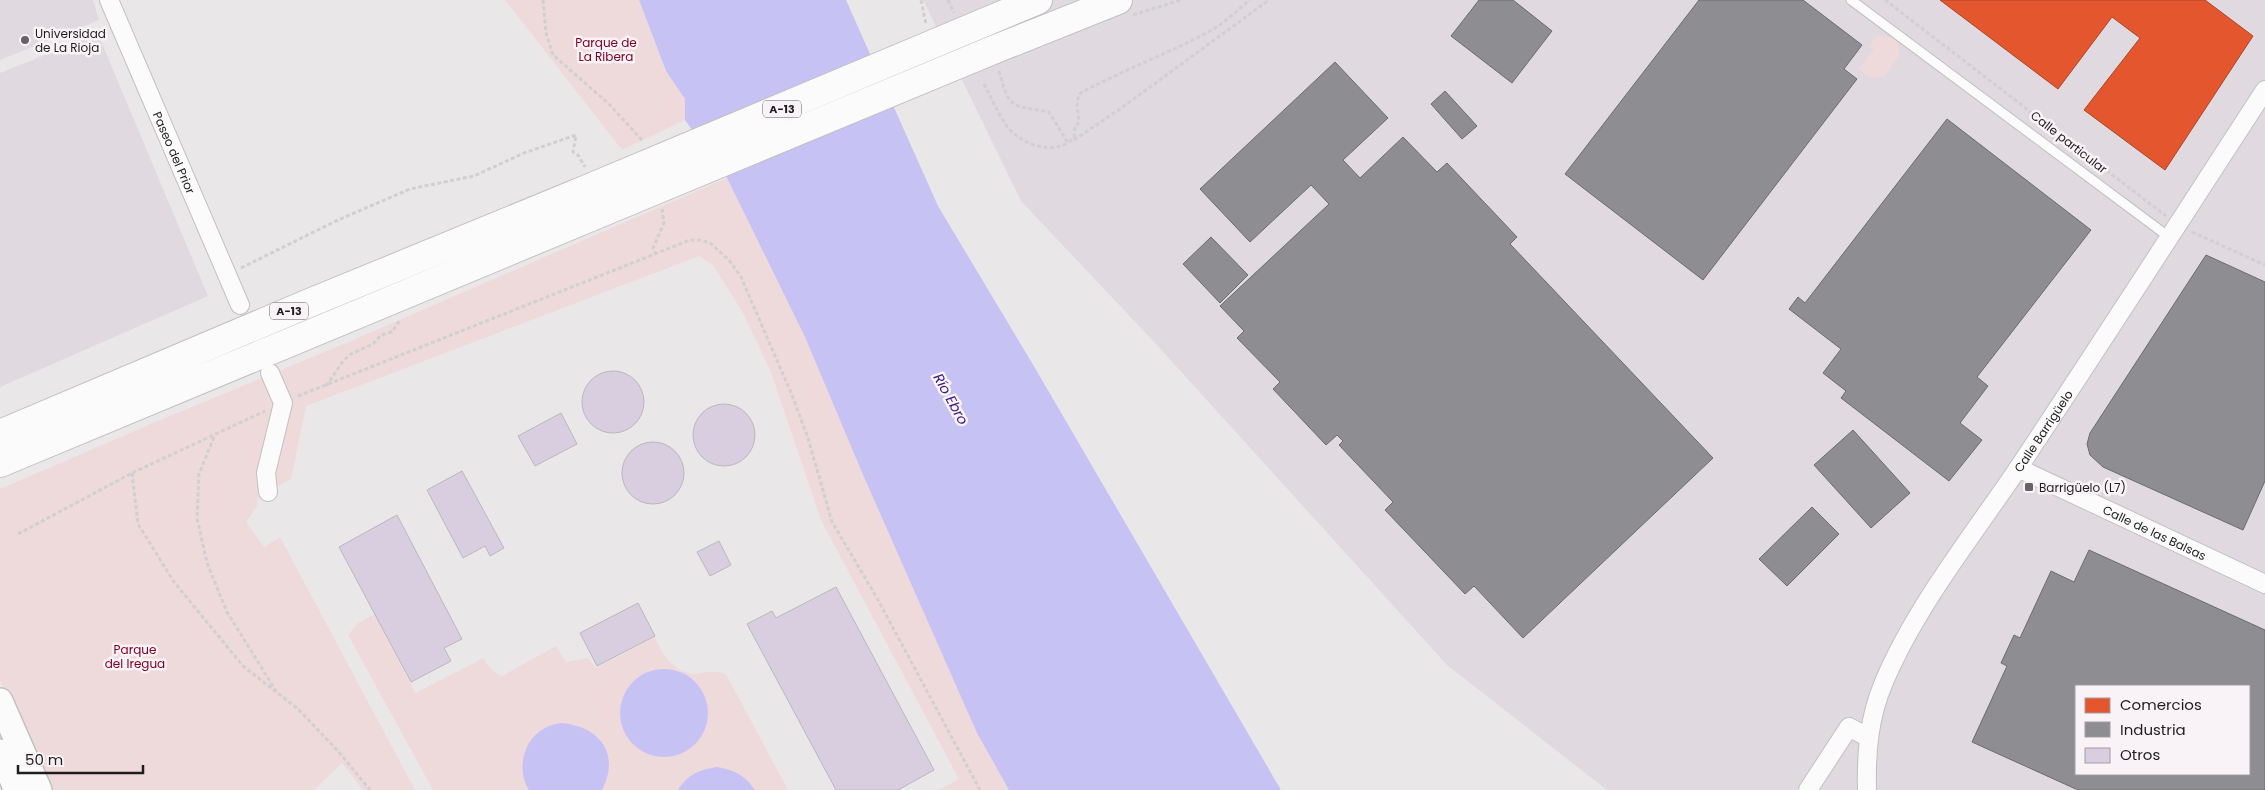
<svg xmlns="http://www.w3.org/2000/svg" width="2265" height="790" font-family="Poppins,sans-serif">
  <rect width="100%" height="100%" fill="#eae7e9"/>
  <path fill="#e0d9df" fill-rule="evenodd" d="M 0,0 L 93,0 L 99,20 L 0,60 Z
    M 923,0 L 2265,0 L 2265,790 L 1607,790 L 1447,665 L 1156,344 L 1021,201 ZM 2076,686 L 2249,686 L 2249,774 L 2076,774 Z
    M 98,34 L 208,296 L 0,387 L 0,73 Z"/>
  <path fill="#efdadb" d="M 505,0 L 639,0 L 666,71 L 685,99 L 685,120 L 622,150 Z
    M 1884,35 L 1892,38 L 1898,43 L 1900,55 L 1885,76 C 1873,78 1867,78 1859,68 L 1874,50 L 1869,46 L 1875,37 Z
    M 727,178 L 805,337 L 977,733 L 1009,790 L 939,790 L 959,779 L 821,520 L 771,372 L 743,313 L 713,265 L 699,256 L 306,406 L 291,479 L 258,497 L 257,506 L 246,522 L 264,547 L 280,537 L 415,790 L 363,790 L 342,763 L 314,790 L 47,790 L 0,680 L 0,489 L 158,421 L 351,341 Z
    M 375,614 L 415,693 L 484,658 C 488,668 493,672 502,676 L 556,646 L 566,662 L 588,658 L 596,668 L 655,637 C 662,655 673,671 694,674 C 699,674 704,672 710,672 C 715,671 721,673 726,674 L 788,790 L 433,790 L 348,635 L 357,624 Z"/>
  <path fill="#c6c2f4" d="M 639,0 L 846,0 L 938,206 L 1035,368 L 1281,790 L 1009,790 L 977,733 L 864,477 L 805,337 L 727,178 L 685,120 L 685,99 L 666,71 Z
    M620 713a44 44 0 1 1 88 0a44 44 0 1 1-88 0Z
    M 561,723 C 599,726 621,753 602,790 L 529,790 C 516,770 523,739 545,728 C 550,725 556,724 561,723 Z
    M 717,767 C 734,770 745,775 755,790 L 678,790 C 688,774 699,770 717,767 Z"/>
  <path fill="#e4572e" stroke="#a94629" d="M 1940,0 L 2205,0 L 2253,36 L 2165,170 L 2084,110 L 2140,38 L 2112,17 L 2058,89 Z"/>
  <path fill="#8d8d92" stroke="#6c6b6f" fill-rule="evenodd" d="M 1479,0 L 1513,0 L 1552,31 L 1512,83 L 1451,36 Z
    M 1699,0 L 1803,0 L 1862,45 L 1844,69 L 1857,79 L 1703,280 L 1565,174 Z
    M 1335,62 L 1388,118 L 1343,160 L 1360,178 L 1403,137 L 1437,172 L 1447,163 L 1517,237 L 1510,244 L 1713,458 L 1523,638 L 1474,586 L 1465,594 L 1385,510 L 1393,502 L 1339,445 L 1343,441 L 1337,435 L 1326,445 L 1273,389 L 1280,382 L 1237,338 L 1244,331 L 1220,306 L 1329,204 L 1311,185 L 1250,242 L 1200,189 Z
    M 1445,91 L 1477,126 L 1462,139 L 1431,104 Z
    M 1947,119 L 2091,230 L 1977,377 L 1988,386 L 1960,423 L 1982,440 L 1949,481 L 1841,398 L 1846,391 L 1823,373 L 1841,349 L 1789,309 L 1798,297 L 1805,303 Z
    M 1211,237 L 1248,275 L 1220,303 L 1183,264 Z
    M 2206,255 L 2265,282 L 2265,481 L 2243,530 L 2103,467 L 2090,455 L 2087,444 L 2090,433 Z
    M 1853,430 L 1910,493 L 1871,528 L 1814,465 Z
    M 1812,507 L 1839,534 L 1787,586 L 1759,559 Z
    M 2089,550 L 2265,630 L 2265,790 L 2078,790 L 1972,742 L 2007,666 L 2001,663 L 2014,635 L 2020,638 L 2051,571 L 2074,582 ZM 2076,686 L 2249,686 L 2249,774 L 2076,774 Z"/>
  <path fill="#d8cedf" stroke="#bab8b9" d="M582 402a31 31 0 1 1 62 0a31 31 0 1 1-62 0Z
    M693 435a31 31 0 1 1 62 0a31 31 0 1 1-62 0Z
    M 561,413 L 577,444 L 535,466 L 518,436 Z
    M622 473a31 31 0 1 1 62 0a31 31 0 1 1-62 0Z
    M 462,471 L 504,548 L 490,556 L 485,546 L 463,558 L 427,490 Z
    M 397,515 L 462,639 L 444,648 L 451,661 L 411,682 L 339,547 Z
    M 719,541 L 731,565 L 710,576 L 697,552 Z
    M 836,587 L 934,770 L 898,790 L 836,790 L 747,624 L 772,611 L 776,618 Z
    M 638,603 L 655,636 L 597,666 L 580,633 Z"/>
  <g fill="none" stroke-linecap="round" stroke-linejoin="round">
    <defs>
      <path id="service" d="M 1851,0 L 2169,237"/>
      <g id="minor">
        <path id="s1" d="M 109,0 L 240,305"/>
        <path id="s2" d="M 2018,468 L 2265,584"/>
        <path d="M 268,492 L 266,473 L 283,403 L 270,373"/>
        <path d="M 1808,790 L 1849,727 L 1869,738"/>
        <path id="s3" d="M 1867,790 C 1866,752 1869,717 1884,682 C 1916,606 1973,535 2019,467 C 2102,342 2183,216 2265,90"/>
      </g>
      <path id="secondary" d="M 0,701 L 39,790
        M 0,752 L 17,790"/>
      <path id="motorway" d="M 983,23 L 1038,0
        M 993,50 L 1118,0
        M 0,434 L 307,304 L 580,192
        M 0,463 L 591,217"/>
    </defs>
    <use href="#service" stroke="#c2c0c1" stroke-width="11"/>
    <use href="#minor" stroke="#c2c0c1" stroke-width="20"/>
    <use href="#secondary" stroke="#c2c0c1" stroke-width="28"/>
    <use href="#motorway" stroke="#c2c0c1" stroke-width="30"/>
    <path stroke="#d0d0d0" stroke-width="3" stroke-dasharray="4 2.5" stroke-linecap="butt" d="M 543,0 L 546,33 L 553,55 L 609,104 L 641,139 L 642,143
      M 921,0 L 926,24
      M 948,0 L 954,13
      M 1885,0 L 2166,216
      M 1133,15 L 1181,0
      M 999,71 C 1010,110 1010,105 1049,112 L 1068,143 L 1074,137 L 1075,127 L 1079,122 L 1077,105 L 1079,94 C 1122,70 1168,54 1210,31 C 1225,23 1237,10 1250,0
      M 984,84 C 991,97 997,112 1006,125 C 1019,143 1048,154 1068,143
      M 1074,140 L 1120,109 L 1269,0
      M 2192,232 L 2265,265
      M 656,255 L 653,248 L 664,223 L 662,209
      M 241,268 L 338,220 L 410,189 L 474,176 L 524,153 L 576,135 L 573,152 L 578,155 L 585,167
      M 326,386 L 344,360 L 351,354 L 373,344 L 381,335 L 392,332 L 400,320
      M 298,396 L 690,240 L 701,240 L 710,243 L 729,260 L 741,277 L 792,395 L 808,438 L 832,522 L 877,598 L 980,790
      M 214,437 L 199,474 L 197,518 L 207,563 L 227,612 L 276,691
      M 132,473 L 138,524 L 174,582 L 243,666 L 298,709 L 338,751 L 370,790
      M 18,534 L 132,473 L 265,411"/>
    <use href="#service" stroke="#fcfbfc" stroke-width="9"/>
    <use href="#minor" stroke="#fcfbfc" stroke-width="18"/>
    <use href="#secondary" stroke="#fcfbfc" stroke-width="25"/>
    <use href="#motorway" stroke="#fcfbfc" stroke-width="28"/>
    <defs>
      <path id="motorway-bridge" d="M 580,192 L 983,23
        M 591,217 L 993,50"/>
    </defs>
    <use href="#motorway-bridge" stroke="#c2c0c1" stroke-width="30" stroke-linecap="butt"/>
    <use href="#motorway-bridge" stroke="#fcfbfc" stroke-width="28"/>
  </g>
  <g fill="#666465" stroke="#f9f3f7" stroke-width="2">
    <circle cx="25" cy="40" r="5"/>
    <rect x="2024" y="482" width="10" height="10" rx="2.5"/>
  </g>
  <g text-anchor="middle" dominant-baseline="central" stroke-width="5" stroke-linejoin="round" paint-order="stroke">
    <g fill="#f9f3f7" stroke="#605d5f" stroke-width="1">
      <rect x="763" y="100.5" width="38" height="17" rx="4"/>
      <rect x="270" y="302.5" width="38" height="17" rx="4"/>
    </g>
    <g font-size="11" font-weight="bold" fill="#1f1d1e">
      <text x="782" y="109">A-13</text>
      <text x="289" y="311">A-13</text>
    </g>
    <g font-size="12" fill="#1f1d1e" stroke="#f9f3f7" text-anchor="start">
      <text x="35" y="33">Universidad<tspan x="35" dy="14">de La Rioja</tspan></text>
      <text x="2039" y="487">Barrigüelo (L7)</text>
    </g>
    <g font-size="12" fill="#820223" stroke="#f9f3f7">
      <text x="606" y="42">Parque de<tspan x="606" dy="14">La Ribera</tspan></text>
      <text x="135" y="649">Parque<tspan x="135" dy="14">del Iregua</tspan></text>
    </g>
    <g font-size="12" fill="#1f1d1e" stroke="#f9f3f7">
      <text transform="translate(2069 142) rotate(38)">Calle particular</text>
      <text stroke="none"><textPath href="#s1" startOffset="166">Paseo del Prior</textPath></text>
      <text stroke="none"><textPath href="#s3" startOffset="408">Calle Barrigüelo</textPath></text>
      <text stroke="none"><textPath href="#s2" startOffset="151">Calle de las Balsas</textPath></text>
    </g>
    <g font-size="14" font-style="italic" fill="#361a7d" stroke="#f9f3f7">
      <text transform="translate(951 399) rotate(61)">Río Ebro</text>
    </g>
  </g>
  <rect x="2075" y="685" width="175" height="90" fill="#f9f3f7" stroke="#a29da0"/>
  <rect x="2085" y="698" width="25" height="15" fill="#e4572e" stroke="#a29da0"/>
  <text x="2120" y="710" font-size="15" fill="#1f1d1e">Comercios</text>
  <rect x="2085" y="722" width="25" height="15" fill="#8d8d92" stroke="#a29da0"/>
  <text x="2120" y="735" font-size="15" fill="#1f1d1e">Industria</text>
  <rect x="2085" y="748" width="25" height="15" fill="#d8cedf" stroke="#a29da0"/>
  <text x="2120" y="760" font-size="15" fill="#1f1d1e">Otros</text>
  <path d="M18 765v8h125v-8" fill="none" stroke="#1f1d1e" stroke-width="2.5"/>
  <text x="25" y="765" font-size="15" fill="#1f1d1e" stroke="#f9f3f7" stroke-width="4" paint-order="stroke">50 m</text>
</svg>
